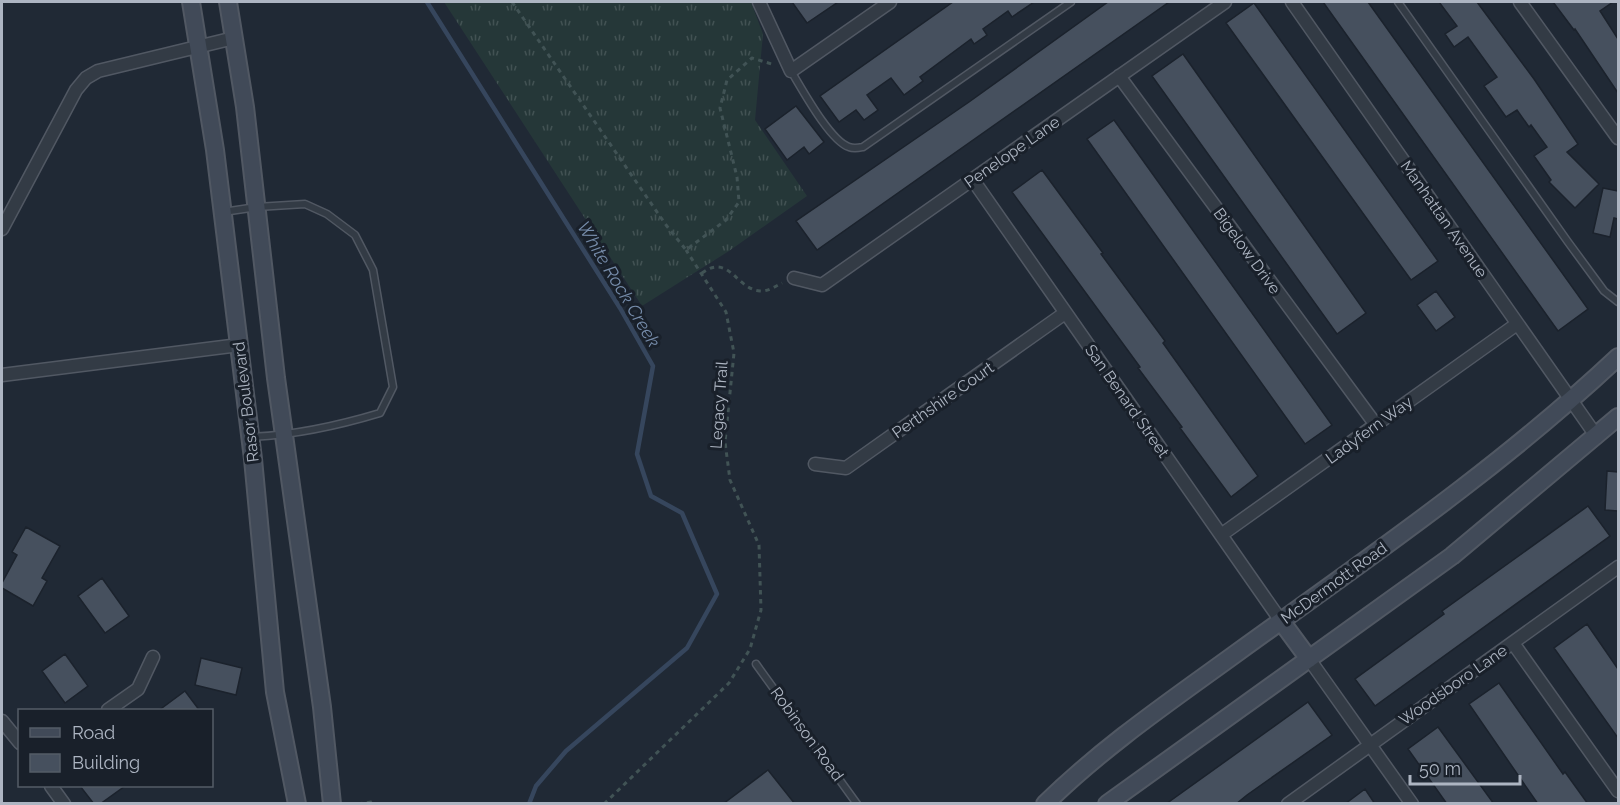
<svg xmlns="http://www.w3.org/2000/svg" width="1620" height="805" font-family="Raleway,sans-serif">
  <defs>
    <pattern id="grass-tufts" width="24" height="20" patternUnits="userSpaceOnUse" patternTransform="scale(1.5)"><rect width="24" height="20" fill="#253738"/><path d="M3 7l-1-3M5 7V3M7 7l1-3M15 17l-1-3M17 17v-4M19 17l1-3" fill="none" stroke="#425253"/></pattern>
  </defs>
  <rect width="100%" height="100%" fill="#202935"/>
  <path fill="url(#grass-tufts)" d="M 444,2 L 751,2 L 763,34 L 755,120 L 807,196 L 729,251 L 642,306 Z"/>
  <g fill="none" stroke-linecap="round" stroke-linejoin="round">
    <path stroke="#36465d" stroke-width="4.5" d="M 427,2 L 620,308 L 653,366 L 637,454 L 651,496 L 682,513 L 717,594 L 687,648 L 566,751 L 536,786 L 529,804"/>
  </g>
  <path fill="#46505e" stroke="#1b222c" stroke-width="1.5" d="M 792,2 L 838,2 L 807,23 Z
    M 953,2 L 1034,2 L 1012,17 L 1008,11 L 983,29 L 987,35 L 974,44 L 971,39 L 920,77 L 923,81 L 904,95 L 891,78 L 867,95 L 878,110 L 864,120 L 856,110 L 839,122 L 820,96 Z
    M 1108,2 L 1169,2 L 817,250 L 796,221 L 969,102 Z
    M 1323,2 L 1368,2 L 1588,309 L 1558,331 Z
    M 1439,2 L 1477,2 L 1534,79 L 1578,144 L 1567,152 L 1599,184 L 1575,208 L 1549,182 L 1551,180 L 1534,156 L 1547,147 L 1531,125 L 1529,127 L 1517,110 L 1506,117 L 1484,86 L 1497,77 L 1468,37 L 1454,47 L 1445,34 L 1457,26 Z
    M 1553,2 L 1613,2 L 1600,11 L 1618,39 L 1618,93 L 1575,29 L 1574,30 Z
    M 1254,3 L 1438,261 L 1411,280 L 1226,23 Z
    M 1183,54 L 1366,313 L 1337,334 L 1152,76 Z
    M 796,106 L 824,142 L 809,154 L 804,147 L 787,160 L 765,129 Z
    M 1114,120 L 1332,425 L 1305,444 L 1087,139 Z
    M 1042,170 L 1103,253 L 1101,254 L 1165,341 L 1163,343 L 1258,476 L 1231,497 L 1180,428 L 1182,427 L 1138,368 L 1140,367 L 1012,192 Z
    M 1603,188 L 1618,191 L 1618,219 L 1614,218 L 1610,237 L 1593,233 Z
    M 1436,291 L 1455,317 L 1436,331 L 1417,305 Z
    M 1607,471 L 1618,472 L 1618,511 L 1605,510 Z
    M 1588,506 L 1610,536 L 1375,706 L 1355,679 L 1444,614 L 1442,611 Z
    M 26,527 L 60,546 L 42,578 L 47,581 L 33,606 L 2,588 L 2,583 L 17,555 L 12,552 Z
    M 102,578 L 129,616 L 105,633 L 78,596 Z
    M 1587,624 L 1618,669 L 1618,738 L 1554,648 Z
    M 65,654 L 88,686 L 65,703 L 42,671 Z
    M 201,658 L 242,668 L 236,695 L 195,685 Z
    M 1499,683 L 1563,774 L 1565,772 L 1588,804 L 1538,804 L 1469,704 Z
    M 185,691 L 200,711 L 158,711 Z
    M 1308,702 L 1332,735 L 1247,795 L 1236,804 L 1166,804 Z
    M 1438,727 L 1494,804 L 1447,804 L 1408,749 Z
    M 768,770 L 795,804 L 723,804 Z
    M 80,786 L 125,786 L 100,804 L 94,804 Z
    M 1365,789 L 1375,804 L 1345,804 Z"/>
  <g fill="none" stroke-linecap="round" stroke-linejoin="round">
    <defs>
      <path id="lane" d="M 1398,2 L 1568,242 L 1604,291 L 1618,302
        M 791,71 C 802,89 830,141 849,147 C 854,149 858,148 863,147 L 1071,2
        M 223,212 L 257,207 L 305,204 L 327,214 L 355,235 L 373,270 L 393,387 L 380,413 C 337,426 295,435 251,437
        M 756,664 L 857,804"/>
      <path id="street" d="M 759,2 L 791,71 L 890,2
        M 1292,2 L 1597,437
        M 1520,2 L 1618,138
        M 1119,76 L 1376,425
        M 973,180 L 1281,621
        M 2,229 L 76,90 L 86,78 L 98,71 L 234,38
        M 794,278 L 822,285 L 1225,2
        M 2,375 L 239,345
        M 815,464 L 846,468 L 1065,313
        M 1221,535 L 1517,324
        M 1513,643 L 1618,791
        M 1309,659 L 1412,804
        M 108,710 L 138,689 L 153,657
        M 2,721 L 20,743
        M 51,786 L 64,804
        M 1288,804 L 1618,567"/>
      <path id="secondary" d="M 191,2 L 215,150 L 253,459 L 275,692 L 297,804
        M 228,2 L 245,107 L 276,378 L 322,707 L 332,804
        M 1281,621 L 1309,659
        M 1045,804 C 1104,746 1172,700 1238,652 C 1368,558 1501,467 1618,357
        M 1107,804 L 1452,556 L 1618,417"/>
    </defs>
    <use href="#lane" stroke="#515863" stroke-width="9"/>
    <use href="#street" stroke="#515863" stroke-width="15"/>
    <use href="#secondary" stroke="#515863" stroke-width="20"/>
    <path stroke="#415355" stroke-width="3" stroke-dasharray="4.5 4.5" stroke-linecap="butt" d="M 512,2 L 666,225 L 686,250 L 726,220 L 739,202 L 737,177 L 720,108 L 727,80 L 752,58 L 775,65
      M 702,273 C 729,253 736,289 760,291 C 767,292 776,286 782,283
      M 358,804 L 371,802 L 373,804
      M 604,804 L 729,683 L 750,649 L 761,610 L 759,545 L 730,480 L 725,442 L 734,353 L 726,312 L 686,250"/>
    <use href="#lane" stroke="#333b45" stroke-width="6"/>
    <use href="#street" stroke="#333b45" stroke-width="12"/>
    <use href="#secondary" stroke="#414a58" stroke-width="16"/>
  </g>
  <g text-anchor="middle" dominant-baseline="central" stroke-width="6" stroke-linejoin="round" paint-order="stroke">
    <g font-size="16" fill="#adb5c2" stroke="#19202a">
      <text transform="translate(1012 152) rotate(-35)">Penelope Lane</text>
      <text transform="translate(1444 219) rotate(55)">Manhattan Avenue</text>
      <text transform="translate(1247 251) rotate(54)">Bigelow Drive</text>
      <text transform="translate(943 400) rotate(-35)">Perthshire Court</text>
      <text transform="translate(1127 401) rotate(55)">San Benard Street</text>
      <text transform="translate(246 402) rotate(-97)">Rasor Boulevard</text>
      <text transform="translate(719 405) rotate(-86)">Legacy Trail</text>
      <text transform="translate(1369 430) rotate(-36)">Ladyfern Way</text>
      <text transform="translate(1334 583) rotate(-36)">McDermott Road</text>
      <text transform="translate(1453 685) rotate(-35)">Woodsboro Lane</text>
      <text transform="translate(807 734) rotate(54)">Robinson Road</text>
    </g>
    <g font-size="18" font-style="italic" fill="#768caa" stroke="#19202a">
      <text transform="translate(619 284) rotate(59)">White Rock Creek</text>
    </g>
  </g>
  <rect width="1620" height="805" fill="none" stroke="#adb5c2" stroke-width="6"/>
  <rect x="18" y="709" width="195" height="78" fill="#19202a" stroke="#545c67" stroke-width="1.5"/>
  <rect x="30" y="728" width="30" height="9" fill="#414a58" stroke="#545c67" stroke-width="1.5"/>
  <text x="72" y="739" font-size="18" fill="#adb5c2">Road</text>
  <rect x="30" y="754" width="30" height="18" fill="#46505e" stroke="#545c67" stroke-width="1.5"/>
  <text x="72" y="769" font-size="18" fill="#adb5c2">Building</text>
  <path d="M1410 775v9h110v-9" fill="none" stroke="#adb5c2" stroke-width="3"/>
  <text x="1419" y="775" font-size="18" fill="#adb5c2" stroke="#19202a" stroke-width="4.5" paint-order="stroke">50 m</text>
</svg>
